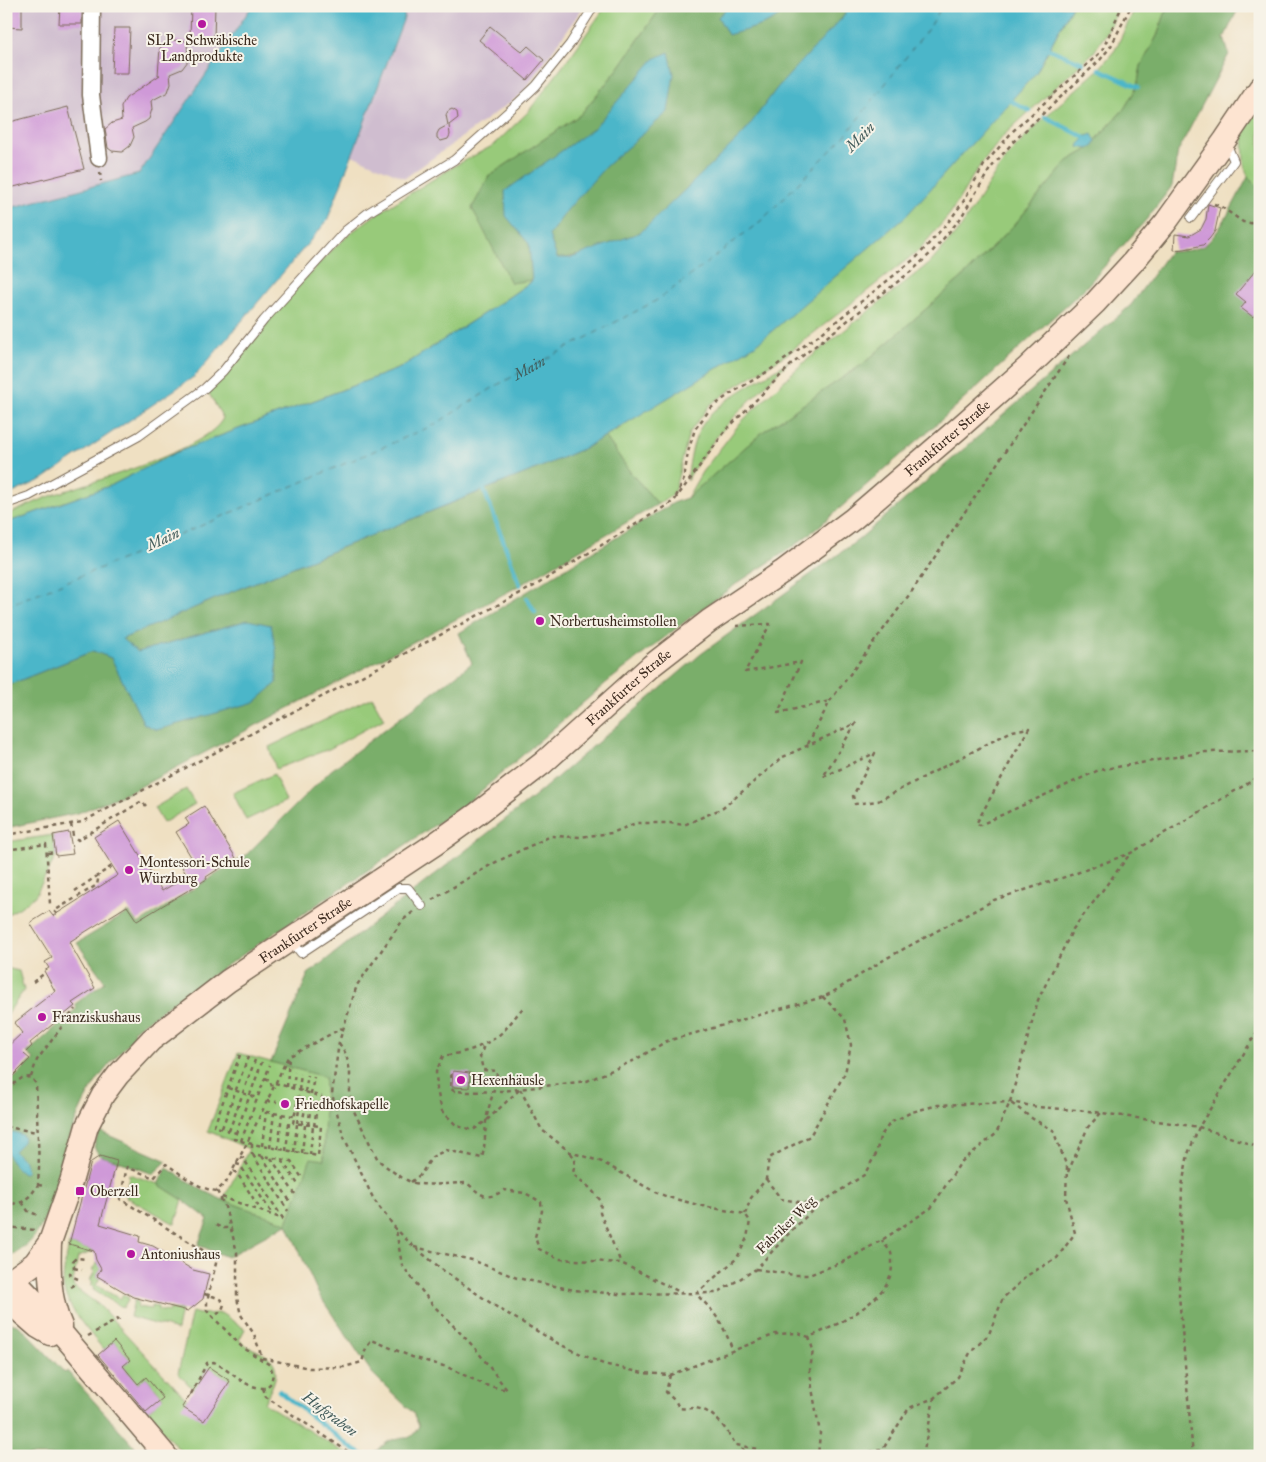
<svg xmlns="http://www.w3.org/2000/svg" width="1266" height="1462" font-family="'IM FELL Great Primer',serif">
  <rect width="100%" height="100%" fill="#f7f3e8"/>
  <filter id="ink" filterUnits="userSpaceOnUse"><feTurbulence type="fractalNoise" baseFrequency=".02" numOctaves="2"/><feDisplacementMap in="SourceGraphic" scale="10" xChannelSelector="R" yChannelSelector="G"/><feConvolveMatrix kernelMatrix="1 2 1 2 8 2 1 2 1" color-interpolation-filters="sRGB"/></filter>
  <filter id="wash" filterUnits="userSpaceOnUse"><feTurbulence type="fractalNoise" baseFrequency=".0096" numOctaves="4" result="noise"/><feDisplacementMap in="SourceGraphic" scale="20" xChannelSelector="R" yChannelSelector="G"/><feGaussianBlur stdDeviation="1.12" result="paint"/><feColorMatrix in="noise" values="0 0 0 0 0 0 0 0 0 0 0 0 0 0 0 0 0 1.4 0 .05"/><feComposite in="paint" operator="in"/></filter>
  <g filter="url(#wash)">
    <rect width="100%" height="100%" fill="#efe0c2"/>
    <path fill="#cfbdcf" d="M 6,6 L 252,6 L 139,174 L 6,209 Z
      M 405,6 L 584,6 L 523,93 L 405,178 L 352,155 L 404,18 Z"/>
    <path fill="#98ca7a" stroke="#6a7a4c" d="M 606,6 L 662,6 L 618,69 L 580,115 L 489,176 L 532,281 L 503,301 L 400,368 L 175,453 L 112,485 L 6,523 L 6,515 C 23,508 39,500 56,494 C 91,482 208,450 223,418 L 208,392 L 230,370 L 269,318 L 328,254 L 352,232 L 375,215 L 458,164 L 494,145 L 528,112 L 572,54 Z
      M 1072,6 L 1120,6 L 1107,32 L 1094,52 L 1004,135 L 976,171 L 950,214 L 918,251 L 787,354 L 736,386 L 710,405 L 689,433 L 675,489 L 671,496 L 658,504 L 630,472 L 605,436 L 622,427 L 1036,73 Z
      M 1136,6 L 1168,6 L 1157,36 L 1141,66 L 1137,87 L 1124,109 L 1087,150 L 1068,161 L 1014,225 L 966,274 L 863,364 L 764,431 L 687,498 L 702,472 L 741,422 L 774,390 L 802,364 L 932,261 L 961,227 L 998,169 L 1012,151 L 1045,117 L 1099,69 L 1115,50 Z
      M 1260,107 L 1260,188 L 1248,177 L 1244,165 L 1243,132 Z
      M 789,361 C 752,400 713,432 687,481 C 689,466 691,449 697,435 C 710,402 761,381 789,361 Z
      M 372,697 L 384,719 L 329,749 L 276,769 L 269,747 Z
      M 274,774 L 286,801 L 246,820 L 233,793 Z
      M 186,789 L 195,804 L 163,823 L 154,808 Z
      M 53,835 L 56,856 L 35,896 L 19,908 L 6,915 L 6,842 Z
      M 6,968 L 19,971 L 24,990 L 6,1016 Z
      M 238,1053 L 325,1077 L 324,1160 L 311,1159 L 287,1224 L 223,1200 L 249,1149 L 208,1131 Z
      M 129,1174 L 158,1184 L 183,1200 L 175,1224 L 126,1197 Z
      M 69,1244 L 95,1251 L 78,1257 L 73,1282 L 74,1287 L 99,1305 L 187,1400 L 230,1381 L 209,1367 L 194,1390 L 178,1373 L 192,1312 L 199,1314 L 221,1313 L 245,1329 L 239,1340 C 248,1348 258,1350 267,1356 C 285,1369 271,1388 264,1403 L 350,1456 L 185,1456 L 146,1413 L 163,1397 L 146,1377 L 138,1384 L 123,1366 L 130,1360 L 114,1341 L 104,1350 C 90,1333 64,1305 63,1283 C 63,1270 67,1256 69,1244 Z
      M 97,1263 L 102,1268 L 97,1276 L 100,1278 L 96,1285 L 120,1299 L 123,1294 L 129,1298 L 123,1308 L 93,1290 L 94,1287 L 91,1285 L 93,1282 L 90,1280 L 95,1271 L 92,1270 Z
      M 134,1300 L 138,1302 L 137,1307 L 151,1309 L 152,1306 L 158,1307 L 158,1310 L 169,1312 L 169,1309 L 181,1310 L 177,1330 L 130,1317 Z"/>
    <path fill="#7aae6a" stroke="#5a6c44" d="M 662,6 L 851,6 L 843,19 L 744,134 L 644,233 L 580,255 L 555,260 L 530,243 L 532,280 L 511,283 L 472,208 L 489,176 L 580,115 L 618,69 Z
      M 1168,6 L 1242,6 L 1236,13 L 1224,38 L 1229,54 L 1178,151 L 1172,186 L 1146,220 L 1085,288 L 948,414 L 816,529 L 791,548 L 739,582 L 691,617 L 606,683 L 466,804 L 183,995 L 133,1031 L 136,1036 C 118,1054 100,1073 88,1095 C 75,1117 66,1147 60,1171 C 52,1204 42,1244 6,1258 L 6,1086 L 34,1059 L 27,1053 L 77,1008 L 75,1004 L 105,982 L 77,943 L 129,912 L 138,924 L 245,856 L 330,771 L 472,663 L 459,633 L 675,502 L 687,498 L 764,431 L 863,364 L 966,274 L 1014,225 L 1068,161 L 1087,150 L 1124,109 L 1137,87 L 1141,66 L 1157,36 Z
      M 1248,177 L 1260,188 L 1260,1456 L 373,1456 C 379,1449 384,1443 392,1440 C 407,1435 409,1444 419,1426 L 413,1413 L 372,1373 L 319,1295 L 287,1224 L 227,1257 L 198,1245 L 208,1219 L 183,1200 L 158,1184 L 167,1168 L 204,1191 L 223,1200 L 287,1223 L 311,1158 L 324,1160 L 325,1077 L 271,1062 L 308,974 L 535,796 L 701,654 L 858,540 L 1131,305 L 1169,252 C 1181,251 1192,251 1203,246 C 1218,238 1239,193 1248,177 Z
      M 605,436 L 630,472 L 658,504 L 517,587 L 134,790 L 78,813 L 6,828 L 6,686 L 93,651 L 111,657 L 144,724 L 248,620 L 138,652 L 121,639 L 231,592 L 541,467 L 587,447 Z
      M 99,1131 L 167,1161 L 153,1174 L 121,1162 L 100,1156 L 94,1147 Z
      M 6,1322 L 18,1325 L 28,1334 L 65,1373 L 67,1371 L 143,1456 L 6,1456 Z"/>
    <path fill="#4cb6c9" stroke="#447074" d="M 252,6 L 405,6 L 404,18 L 327,221 L 195,376 L 43,479 L 6,496 L 6,209 L 139,174 Z
      M 729,6 L 786,6 C 781,24 744,30 728,35 L 718,17 Z
      M 850,6 L 1072,6 L 1036,73 L 907,215 L 757,344 L 587,447 L 541,467 L 231,592 L 122,639 L 138,652 L 248,620 L 271,625 L 276,649 L 277,683 L 255,702 L 157,730 L 144,724 L 111,658 L 93,651 L 6,686 L 6,523 L 112,485 L 175,453 L 400,368 L 503,301 L 532,281 L 529,244 L 506,216 L 505,191 L 594,128 L 654,59 L 669,52 L 674,74 L 668,112 L 606,166 L 568,209 L 549,235 L 557,258 L 571,258 L 641,232 L 743,134 L 777,88 L 842,18 Z
      M 1092,134 L 1096,141 L 1094,146 L 1089,149 L 1078,147 L 1079,144 L 1084,139 L 1084,137 Z
      M 14,1132 L 22,1135 L 24,1138 L 23,1142 L 14,1151 L 25,1162 L 27,1171 L 25,1173 L 23,1173 C 7,1160 6,1153 6,1134 Z"/>
    <g fill="none" stroke-linecap="round" stroke-linejoin="round">
      <path stroke="#4cb6c9" stroke-width="4.5" d="M 1049,49 L 1083,63
        M 1099,69 L 1138,87
        M 1011,101 L 1030,111
        M 1045,117 L 1084,137
        M 484,490 L 520,585
        M 527,598 L 535,612
        M 279,1391 L 353,1449 L 365,1456"/>
      <path stroke="#415b5a" stroke-width="1" stroke-dasharray="6 5" stroke-linecap="butt" id="s1" d="M 6,606 L 138,553 L 434,425 L 499,384 L 661,298 L 762,220 L 844,137 L 931,25 L 942,6"/>
    </g>
    <g id="blocks">
      <path fill="#cf99d8" d="M 6,6 L 22,6 L 22,28 L 6,27 Z
        M 60,6 L 82,6 L 82,24 L 59,24 Z
        M 191,6 L 215,6 L 214,38 L 190,37 Z
        M 490,26 L 522,52 L 528,46 L 544,60 L 527,80 L 479,40 Z
        M 114,28 L 130,28 L 128,73 L 112,73 Z
        M 172,40 L 187,41 L 188,61 L 182,69 L 170,74 L 171,83 L 168,92 L 151,101 L 152,109 L 149,119 L 145,122 L 132,128 L 134,137 L 130,146 L 122,152 L 112,151 L 108,148 L 105,129 L 112,123 L 122,120 L 121,107 L 126,98 L 160,75 L 158,75 L 160,48 L 168,41 Z
        M 68,107 L 84,169 L 6,189 L 6,123 Z
        M 452,109 L 457,112 L 458,118 L 449,125 L 450,135 L 448,139 L 441,141 L 437,138 L 437,134 L 439,130 L 448,125 L 446,115 L 448,111 Z
        M 1208,204 L 1220,208 L 1215,231 L 1210,238 L 1203,245 L 1185,249 L 1174,250 L 1175,234 L 1189,236 L 1201,229 L 1206,219 Z
        M 1260,265 L 1260,308 L 1253,317 L 1241,308 L 1246,302 L 1236,294 Z
        M 204,806 L 236,858 L 206,877 L 207,879 L 137,921 L 127,906 L 69,942 L 95,988 L 72,1003 L 75,1006 L 30,1043 L 32,1046 L 24,1054 L 30,1059 L 6,1083 L 6,1048 L 22,1033 L 14,1023 L 55,991 L 44,971 L 49,968 L 45,962 L 52,958 L 30,923 L 49,911 L 53,916 L 118,875 L 94,837 L 119,821 L 162,891 L 187,876 L 182,867 L 193,860 L 176,832 L 189,824 L 185,818 Z
        M 69,832 L 73,854 L 56,856 L 53,835 Z
        M 453,1071 L 470,1073 L 469,1088 L 452,1087 Z
        M 100,1156 L 117,1161 L 100,1224 L 140,1236 L 139,1242 L 153,1246 L 193,1270 L 209,1274 L 203,1299 L 188,1311 L 133,1297 L 97,1276 L 101,1269 L 96,1260 L 94,1251 L 69,1244 L 91,1162 Z
        M 114,1341 L 130,1360 L 123,1366 L 138,1384 L 146,1377 L 163,1398 L 146,1412 L 98,1355 Z
        M 209,1367 L 230,1381 L 204,1421 L 182,1407 Z"/>
    </g>
  </g>
  <g filter="url(#ink)">
    <use href="#blocks" fill-opacity="0" stroke="#7a6a57" stroke-width="1"/>
    <g fill="none" stroke-linecap="round" stroke-linejoin="round">
      <defs>
        <path id="lane" d="M 1191,218 L 1234,161 L 1227,145
          M 6,504 L 29,496 L 139,436 L 205,388 L 223,371 L 264,320 L 345,231 L 369,212 L 454,160 L 519,102 L 536,86 L 570,44 L 594,6
          M 292,941 L 301,953 L 399,888 L 408,888 L 422,906"/>
        <path id="street" d="M 92,6 L 91,95 L 99,158"/>
        <g id="secondary">
          <path d="M 50,1242 C 49,1270 49,1300 61,1326"/>
          <path d="M 13,1279 L 37,1304 L 166,1456"/>
          <path id="s2" d="M 6,1284 L 35,1263 L 50,1242 L 71,1182 L 87,1126 L 103,1095 L 118,1075 L 151,1040 L 228,981 L 435,844 L 477,814 L 543,763 L 651,666 L 709,621 L 782,572 L 853,519 L 959,428 L 1028,367 L 1095,303 L 1132,263 L 1166,222 L 1225,140 L 1260,88"/>
          <path d="M 6,1299 L 38,1327 L 50,1334"/>
        </g>
      </defs>
      <use href="#lane" stroke="#7a6a57" stroke-width="10"/>
      <use href="#street" stroke="#7a6a57" stroke-width="19"/>
      <use href="#secondary" stroke="#7a6a57" stroke-width="25"/>
      <path stroke="#7a6a57" stroke-width="2.5" stroke-dasharray="4 4" stroke-linecap="butt" d="M 100,172 L 101,181
        M 1214,204 L 1220,206 L 1243,222 L 1256,224 L 1260,232
        M 1260,234 L 1256,250 L 1257,256 L 1260,257
        M 676,497 L 684,479 L 688,452 L 695,429 L 711,408 L 730,394 L 770,370 L 823,332 L 917,257 L 950,220 L 963,202 L 984,165 L 1013,131 L 1102,51 L 1122,6
        M 736,626 L 770,624 L 745,672 L 801,662 L 778,713 L 830,701
        M 856,723 L 823,777 L 875,753 L 853,796 L 855,804 L 878,801 L 1012,731 L 1029,728 L 976,824 L 980,825 L 1099,770 L 1205,752 L 1260,751
        M 808,744 L 830,701 L 912,591 L 1071,353
        M 71,824 L 73,836 L 78,840 L 142,801 L 146,806
        M 6,835 L 82,822 L 536,585 L 674,501 L 726,430 L 792,364 L 914,269 L 932,252 L 960,219 L 990,169 L 1014,141 L 1100,60 L 1111,46 L 1131,6
        M 6,850 L 46,844 L 50,904
        M 48,853 L 55,852
        M 75,891 L 112,866
        M 432,900 L 492,864 L 551,836 L 580,837 L 612,833 L 636,823 L 670,823 L 684,825 L 723,808 L 783,757 L 856,723
        M 413,912 L 403,920 L 357,985 L 339,1042 L 332,1094 L 343,1135 L 374,1200 L 396,1229 L 413,1246 L 444,1271 L 498,1308 L 559,1344 L 603,1364 L 643,1373 L 670,1375 L 776,1334 L 798,1333 L 809,1337 C 836,1326 893,1299 892,1264 C 892,1261 892,1256 891,1253 C 889,1249 884,1244 882,1240
        M 57,914 L 54,911 L 97,885 L 99,875
        M 6,956 L 10,961 L 6,963
        M 33,982 L 45,973
        M 339,1043 L 346,1054 L 350,1071 L 350,1103 L 378,1160 C 387,1167 400,1178 411,1182 C 425,1187 451,1183 467,1183 C 481,1195 486,1202 504,1190 L 525,1193 L 541,1202 L 542,1211 L 535,1237 L 539,1249 L 559,1259 L 621,1263 L 682,1293
        M 240,1055 L 214,1126 L 236,1133 L 234,1139 L 252,1144 L 318,1156 L 321,1126 L 293,1123
        M 451,1074 L 450,1088 L 454,1091 L 468,1092 L 502,1091 L 587,1081 L 633,1061 L 667,1041 L 823,997 L 833,992 L 887,958 L 994,900 L 1074,874 L 1131,853 L 1260,776
        M 31,1077 L 37,1060 L 75,1009
        M 265,1078 L 270,1080 L 273,1090
        M 275,1083 L 322,1097
        M 287,1087 L 289,1056
        M 228,1088 L 257,1098
        M 293,1088 L 295,1072
        M 6,1089 L 22,1078 L 31,1077 L 36,1084 L 39,1168 L 38,1185 L 31,1195 L 22,1202 L 6,1205
        M 520,1089 L 542,1130 L 570,1152 L 602,1162 L 655,1192 L 668,1197 L 698,1205 L 745,1214 L 750,1221 L 747,1238 L 737,1258 L 696,1294 C 717,1314 723,1324 733,1351
        M 299,1090 L 301,1074
        M 519,1090 L 486,1121 L 473,1130 L 457,1126 L 442,1111 L 437,1090 L 436,1072 L 443,1056 C 463,1053 482,1048 499,1035 C 508,1028 515,1016 523,1008
        M 305,1092 L 308,1075
        M 311,1094 L 314,1077
        M 267,1101 L 277,1102
        M 297,1102 L 322,1107
        M 266,1112 L 294,1116
        M 297,1123 L 300,1103
        M 302,1124 L 306,1104
        M 308,1125 L 311,1105
        M 314,1126 L 317,1107
        M 6,1127 L 37,1132
        M 222,1128 L 248,1057
        M 229,1131 L 255,1060
        M 236,1133 L 262,1062
        M 241,1141 L 270,1065
        M 252,1144 L 252,1154 L 291,1161 L 302,1178
        M 262,1146 L 266,1112
        M 270,1148 L 274,1113
        M 278,1149 L 282,1114
        M 286,1151 L 289,1123 L 293,1123 L 300,1090
        M 294,1152 L 297,1124
        M 302,1153 L 305,1125
        M 571,1153 L 575,1160 L 573,1174 L 590,1188 L 601,1201 L 600,1213 L 621,1263
        M 253,1155 L 288,1211
        M 310,1155 L 313,1125
        M 262,1156 L 291,1203
        M 240,1157 L 243,1158 L 284,1220
        M 271,1158 L 295,1194
        M 282,1160 L 299,1186
        M 236,1164 L 240,1165 L 273,1215
        M 233,1171 L 237,1173 L 262,1212
        M 1068,1172 L 1088,1127 L 1101,1113
        M 766,1179 L 781,1199 L 818,1205
        M 411,1182 L 421,1174 L 432,1157 L 446,1150 L 482,1158 C 485,1146 485,1135 486,1122 C 488,1105 496,1089 497,1071 L 483,1070 L 480,1057 L 484,1045
        M 38,1185 L 46,1186
        M 217,1191 L 225,1207 L 237,1252 L 237,1298 L 241,1315 L 254,1334 L 262,1358 L 309,1368 L 344,1367 L 362,1362 L 366,1348 L 372,1340 L 412,1357 L 447,1367 L 485,1385 L 507,1390 L 475,1348 L 432,1304 L 402,1265 L 396,1230
        M 222,1197 L 283,1219
        M 22,1202 L 28,1211 L 40,1216
        M 745,1214 L 751,1198 L 766,1179 L 769,1158 L 810,1136 L 845,1073 L 851,1045 L 845,1019 L 823,997
        M 216,1225 L 222,1228 L 232,1228
        M 6,1227 L 35,1230
        M 414,1247 L 472,1260 L 517,1278 L 574,1290 L 618,1294 L 717,1293 L 756,1269 L 791,1231 L 818,1205 L 864,1175 L 876,1154 L 880,1137 L 890,1123 L 912,1112 L 938,1105 L 1010,1102 L 1038,1107 L 1088,1111 L 1199,1127 L 1260,1147
        M 74,1268 L 82,1270
        M 756,1269 L 794,1275 L 809,1275 L 845,1261 L 882,1240 L 931,1208 L 961,1162 L 996,1134 L 1010,1102 L 1038,1000 L 1073,929 L 1130,854
        M 78,1279 L 71,1276 L 70,1273 L 74,1268 L 73,1261 L 76,1258 L 87,1259
        M 71,1287 L 76,1284
        M 204,1294 C 221,1298 233,1302 214,1317
        M 88,1336 L 122,1317
        M 809,1337 L 813,1350 L 810,1370 L 812,1388 L 820,1433 L 818,1456
        M 670,1375 L 666,1392 L 676,1402 L 679,1408 C 685,1409 690,1408 695,1408 C 715,1410 726,1430 736,1445 L 758,1449 L 763,1456
        M 263,1388 L 266,1397 L 353,1455
        M 191,1394 L 207,1363 L 214,1362 C 231,1371 245,1389 266,1388 L 271,1383 L 273,1374 L 270,1365 L 242,1347 L 207,1311 L 207,1301 L 217,1259 L 120,1199 L 127,1167 L 154,1178 L 166,1164 C 182,1174 197,1189 217,1191 L 227,1181 L 247,1143 L 288,1057 L 342,1028
        M 742,1448 L 748,1456
        M 854,1456 L 883,1449 L 909,1408 L 934,1398 L 958,1377 L 970,1353 L 989,1334 L 1003,1298 L 1028,1275 L 1057,1258 L 1075,1233 L 1066,1198 L 1067,1167 L 1053,1130 L 1033,1119 L 1011,1103
        M 923,1456 L 934,1398
        M 1193,1456 L 1179,1295 L 1182,1186 L 1188,1154 L 1199,1127 L 1260,1027"/>
      <use href="#lane" stroke="#fff" stroke-width="8"/>
      <use href="#street" stroke="#fff" stroke-width="16"/>
      <use href="#secondary" stroke="#fde4d1" stroke-width="22"/>
    </g>
  </g>
  <g fill="#b5179e" stroke="#f7f3e8" stroke-width="2">
    <circle cx="202" cy="24" r="5"/>
    <circle cx="540" cy="621" r="5"/>
    <circle cx="129" cy="870" r="5"/>
    <circle cx="42" cy="1017" r="5"/>
    <circle cx="461" cy="1080" r="5"/>
    <circle cx="285" cy="1104" r="5"/>
    <rect x="75" y="1186" width="10" height="10" rx="2.5"/>
    <circle cx="131" cy="1254" r="5"/>
  </g>
  <g text-anchor="middle" dominant-baseline="central" stroke-width="4" stroke-linejoin="round" paint-order="stroke">
    <g font-size="14" fill="#3b2a1e" stroke="#f7f3e8" text-anchor="start">
      <text x="202" y="40" text-anchor="middle">SLP - Schwäbische<tspan x="202" dy="16">Landprodukte</tspan></text>
      <text x="550" y="621">Norbertusheimstollen</text>
      <text x="139" y="862">Montessori-Schule<tspan x="139" dy="16">Würzburg</tspan></text>
      <text x="52" y="1017">Franziskushaus</text>
      <text x="471" y="1080">Hexenhäusle</text>
      <text x="295" y="1104">Friedhofskapelle</text>
      <text x="90" y="1191">Oberzell</text>
      <text x="141" y="1254">Antoniushaus</text>
    </g>
    <g font-size="14" fill="#3b2a1e" stroke="#f7f3e8">
      <text stroke="none"><textPath href="#s2" startOffset="1291">Frankfurter Straße</textPath></text>
      <text stroke="none"><textPath href="#s2" startOffset="886">Frankfurter Straße</textPath></text>
      <text stroke="none"><textPath href="#s2" startOffset="481">Frankfurter Straße</textPath></text>
      <text transform="translate(786 1225) rotate(-44)">Fabriker Weg</text>
    </g>
    <g font-size="15" font-style="italic" fill="#415b5a" stroke="#f7f3e8">
      <text transform="translate(860 137) rotate(-45)">Main</text>
      <text stroke="none"><textPath href="#s1" startOffset="576">Main</textPath></text>
      <text transform="translate(163 539) rotate(-25)">Main</text>
      <text transform="translate(330 1414) rotate(37)">Hufgraben</text>
    </g>
  </g>
  <rect width="1266" height="1462" fill="none" stroke="#f7f3e8" stroke-width="25"/>
</svg>
